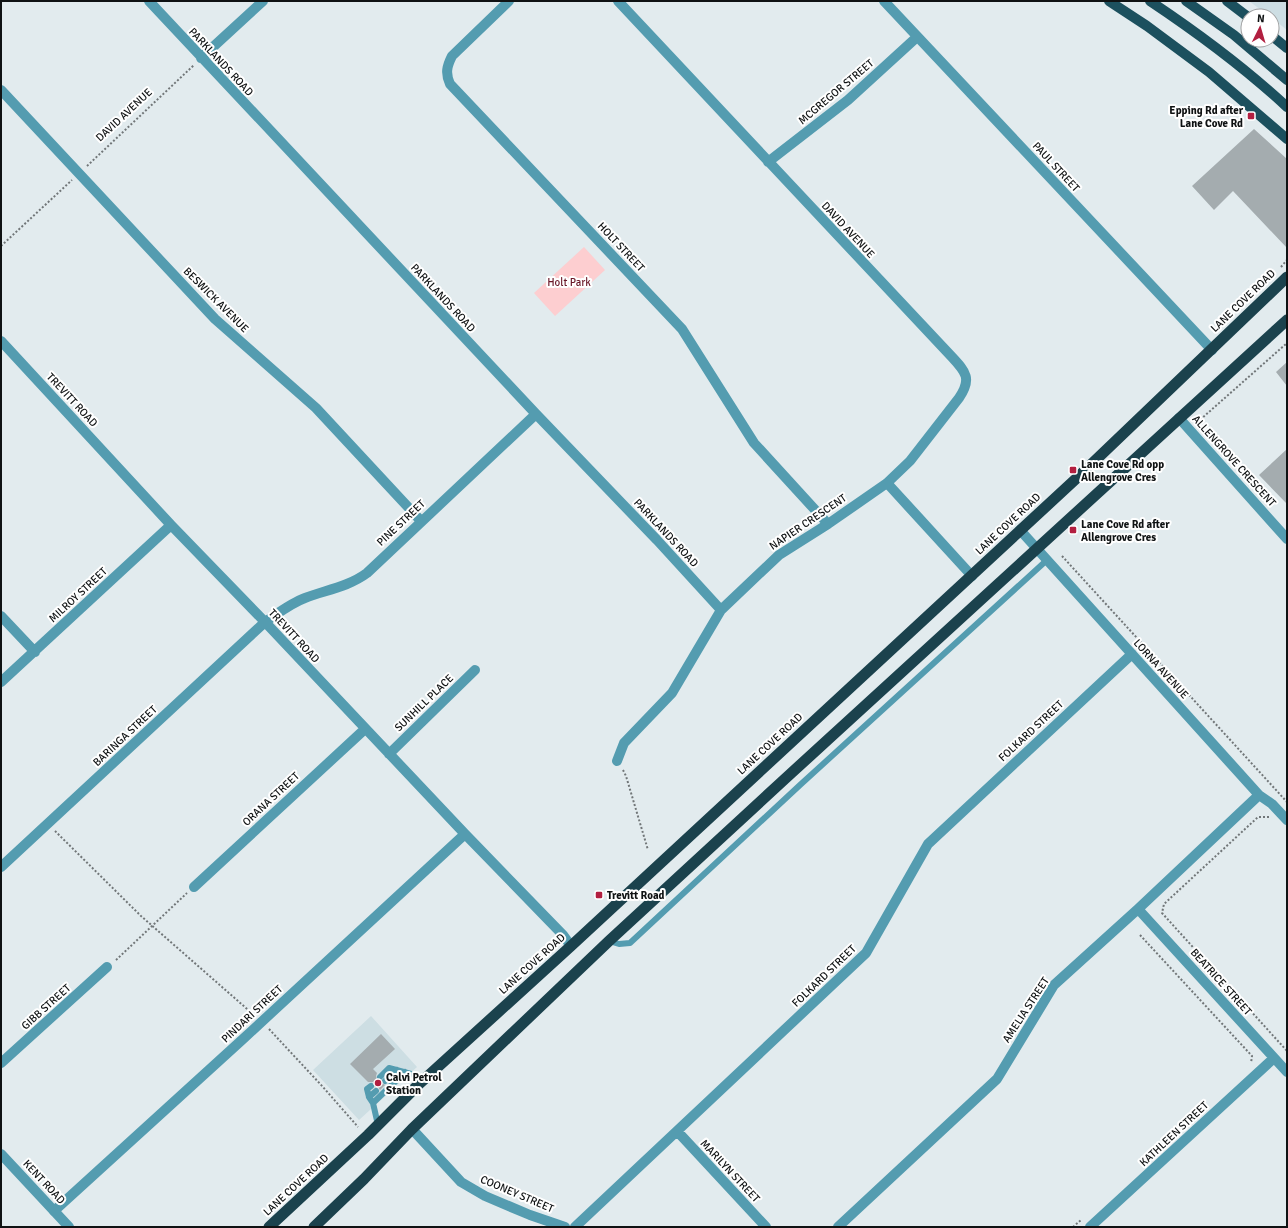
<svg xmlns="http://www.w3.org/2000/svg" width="1288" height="1228" font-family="Signika,sans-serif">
  <rect width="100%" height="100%" fill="#e2ebee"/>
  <path fill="#cddee3" d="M 1249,1 L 1287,1 L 1287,30 L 1272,18 L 1272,16 L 1269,16 Z
    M 371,1016 L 417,1067 L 359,1120 L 313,1070 Z"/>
  <path fill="#fdced0" d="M 584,247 L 605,270 L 555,316 L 534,293 Z"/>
  <path fill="#a4acaf" d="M 1254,129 L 1287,159 L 1287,248 L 1233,191 L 1214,210 L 1192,186 Z
    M 1287,362 L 1287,386 L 1276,372 Z
    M 1287,449 L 1287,504 L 1259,475 Z
    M 381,1034 L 395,1049 L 373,1069 L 377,1073 L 376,1076 L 377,1080 L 385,1085 L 380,1090 L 378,1087 L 375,1087 L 373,1082 L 368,1082 L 350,1064 Z"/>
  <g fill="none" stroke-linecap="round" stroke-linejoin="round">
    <path stroke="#717678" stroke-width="2" stroke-dasharray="2 2" stroke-linecap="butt" d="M 87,166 L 194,65
      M 1,246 L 72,180
      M 1281,267 L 1287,260
      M 1198,423 L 1201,419 L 1287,343
      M 1062,556 L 1287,802
      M 623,770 L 626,776 L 648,850
      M 1269,817 L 1258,817 L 1164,904 L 1162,913 L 1287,1051
      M 55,831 L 141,916 L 254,1015
      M 1140,935 L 1252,1056 L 1251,1063
      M 116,960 L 187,893
      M 269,1029 L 323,1087 L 358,1127
      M 251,1227 L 253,1227
      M 1073,1227 L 1081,1220"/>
    <path stroke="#549cb0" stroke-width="6" d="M 609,941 L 619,944 L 630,943 L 800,785 L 1047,560
      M 380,1077 L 389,1068 L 426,1078
      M 385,1081 L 397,1070
      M 371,1086 L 367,1089 L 369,1097 L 373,1103 L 378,1125
      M 369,1097 L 376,1091
      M 373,1103 L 405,1072"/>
    <path stroke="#549cb0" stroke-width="10" d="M 149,1 L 536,414 L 657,540 L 721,610
      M 509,1 L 452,56 C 447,66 445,73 450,84 L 682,329 L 754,443 L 828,524
      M 884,1 L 1212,350
      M 201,58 L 263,1
      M 1,90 L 215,319 L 316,408 L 421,521
      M 768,162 L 848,100 L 917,37
      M 1,341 L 171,525 L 265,622 L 465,834 L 563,935 L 571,946
      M 1179,418 L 1287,539
      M 887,483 L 972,576
      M 1020,530 L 1259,795 L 1272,804 L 1287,820
      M 1,616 L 35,652
      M 1,682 L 171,525
      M 389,754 L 475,670
      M 617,761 L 624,743 L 672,693 L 721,610 L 779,555 L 828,524 L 887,483 L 910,461 L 959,398 C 972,379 966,372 952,357 L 618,1
      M 1,867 L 265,622 C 277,614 291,603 305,598 C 326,590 348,587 367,573 L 536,414
      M 194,887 L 365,729
      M 1138,909 L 1287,1072
      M 1,1063 L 107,967
      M 412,1129 L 461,1182 L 485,1196 L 530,1215 L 565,1227
      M 677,1131 L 766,1227
      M 54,1211 L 243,1039 L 465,834
      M 575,1227 L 866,953 L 928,844 L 1132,654
      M 838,1227 L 997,1079 L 1054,985 L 1138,909 L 1259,795
      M 1090,1227 L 1274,1058"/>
    <path stroke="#549cb0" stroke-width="10" d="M 1,1154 L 69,1227"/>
    <path stroke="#1c505e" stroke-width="10" d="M 1109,1 L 1147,26 L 1209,72 L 1287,139
      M 1150,1 C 1198,33 1244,67 1287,107
      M 1186,1 L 1234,35 L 1287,80
      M 1227,1 L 1248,17
      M 1272,36 L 1287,48"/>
    <path stroke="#1b424d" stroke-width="11" d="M 269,1227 L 368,1135 L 418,1085 L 571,946 L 1079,476 L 1287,277
      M 314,1227 L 364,1179 L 412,1129 L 609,941 L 787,777 L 1287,320"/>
  </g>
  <g fill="#b21f40" stroke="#fff" stroke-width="1.5">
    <rect x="1247" y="112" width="8" height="8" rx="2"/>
    <rect x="1069" y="466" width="8" height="8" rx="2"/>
    <rect x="1069" y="526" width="8" height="8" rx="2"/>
    <rect x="595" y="891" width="8" height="8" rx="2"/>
    <circle cx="378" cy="1083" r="4"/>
  </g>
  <g text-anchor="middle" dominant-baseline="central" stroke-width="4" stroke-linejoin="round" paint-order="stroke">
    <g font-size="11" fill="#0f1213" stroke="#fff">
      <text transform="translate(221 62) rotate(47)">PARKLANDS ROAD</text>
      <text transform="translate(836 92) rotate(-40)">MCGREGOR STREET</text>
      <text transform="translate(124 115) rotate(-43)">DAVID AVENUE</text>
      <text transform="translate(1056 167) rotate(47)">PAUL STREET</text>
      <text transform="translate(848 230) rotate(47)">DAVID AVENUE</text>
      <text transform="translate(621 247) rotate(47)">HOLT STREET</text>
      <text transform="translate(443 298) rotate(47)">PARKLANDS ROAD</text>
      <text transform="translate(216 300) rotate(45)">BESWICK AVENUE</text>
      <text transform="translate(1243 301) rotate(-44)">LANE COVE ROAD</text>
      <text transform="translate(72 400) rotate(47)">TREVITT ROAD</text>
      <text transform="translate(1234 461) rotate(48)">ALLENGROVE CRESCENT</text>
      <text transform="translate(808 522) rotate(-34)">NAPIER CRESCENT</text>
      <text transform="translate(401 523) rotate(-43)">PINE STREET</text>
      <text transform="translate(1008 524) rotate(-43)">LANE COVE ROAD</text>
      <text transform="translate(666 533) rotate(47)">PARKLANDS ROAD</text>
      <text transform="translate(78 595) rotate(-43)">MILROY STREET</text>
      <text transform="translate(294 636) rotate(47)">TREVITT ROAD</text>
      <text transform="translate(1161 669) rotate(48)">LORNA AVENUE</text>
      <text transform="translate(424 703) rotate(-44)">SUNHILL PLACE</text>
      <text transform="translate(1031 731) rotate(-43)">FOLKARD STREET</text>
      <text transform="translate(125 736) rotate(-43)">BARINGA STREET</text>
      <text transform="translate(770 744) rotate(-43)">LANE COVE ROAD</text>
      <text transform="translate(271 799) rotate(-43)">ORANA STREET</text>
      <text transform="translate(532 964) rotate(-42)">LANE COVE ROAD</text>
      <text transform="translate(824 976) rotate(-44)">FOLKARD STREET</text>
      <text transform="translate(1221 982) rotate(48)">BEATRICE STREET</text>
      <text transform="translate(46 1007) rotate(-42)">GIBB STREET</text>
      <text transform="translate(1026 1010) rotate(-57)">AMELIA STREET</text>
      <text transform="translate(252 1014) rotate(-43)">PINDARI STREET</text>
      <text transform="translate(1174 1134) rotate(-43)">KATHLEEN STREET</text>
      <text transform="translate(730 1171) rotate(47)">MARILYN STREET</text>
      <text transform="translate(44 1182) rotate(47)">KENT ROAD</text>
      <text transform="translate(296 1185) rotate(-43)">LANE COVE ROAD</text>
      <text transform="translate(517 1194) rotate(23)">COONEY STREET</text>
    </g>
    <g font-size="11" font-weight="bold" fill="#0f1213" stroke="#fff" text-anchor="start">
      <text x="1243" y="110" text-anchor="end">Epping Rd after<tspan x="1243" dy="13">Lane Cove Rd</tspan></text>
      <text x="1081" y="464">Lane Cove Rd opp<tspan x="1081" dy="13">Allengrove Cres</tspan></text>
      <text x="1081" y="524">Lane Cove Rd after<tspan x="1081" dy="13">Allengrove Cres</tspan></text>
      <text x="607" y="895">Trevitt Road</text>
      <text x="386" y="1077">Calvi Petrol<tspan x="386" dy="13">Station</tspan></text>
    </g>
    <g font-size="11" fill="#691727" stroke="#fff">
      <text x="569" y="282">Holt Park</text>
    </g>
  </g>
  <rect width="1288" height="1228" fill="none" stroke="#0f1213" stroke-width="4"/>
  <g transform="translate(1260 28) rotate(5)"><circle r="19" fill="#ffffff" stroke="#9fa0a1"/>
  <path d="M0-3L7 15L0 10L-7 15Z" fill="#b21f40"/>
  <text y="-6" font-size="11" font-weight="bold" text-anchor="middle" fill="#0f1213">N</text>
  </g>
</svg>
